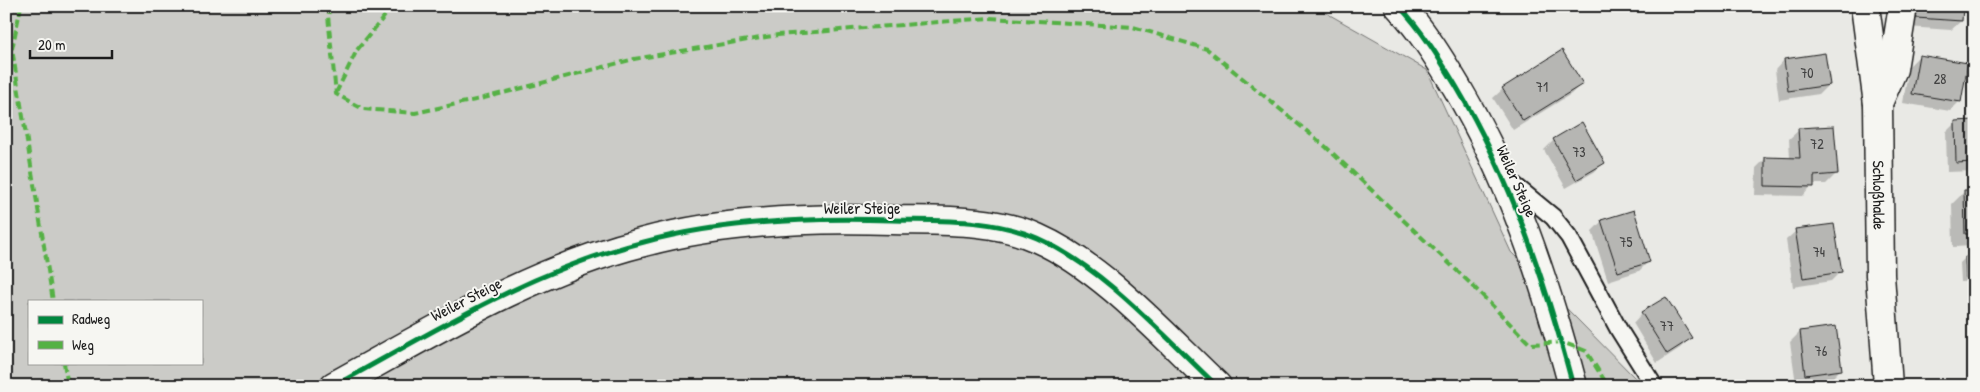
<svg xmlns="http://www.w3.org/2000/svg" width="1980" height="392" font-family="'Patrick Hand',sans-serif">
  <rect width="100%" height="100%" fill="#e9e9e5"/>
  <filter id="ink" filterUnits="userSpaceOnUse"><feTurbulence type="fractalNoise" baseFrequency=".02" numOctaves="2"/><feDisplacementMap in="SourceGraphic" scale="10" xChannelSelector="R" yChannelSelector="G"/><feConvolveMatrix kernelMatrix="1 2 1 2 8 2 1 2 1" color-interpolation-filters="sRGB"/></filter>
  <g filter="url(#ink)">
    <path fill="#cbcbc7" stroke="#747472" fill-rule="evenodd" d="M 6,6 L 1314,6 L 1427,70 L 1511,252 L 1643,386 L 6,386 ZM 29,301 L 201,301 L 201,363 L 29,363 Z"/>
    <path fill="#0003" d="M 1909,6 L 1962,6 L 1961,21 L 1951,30 L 1907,27 Z
      M 1919,56 L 1960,101 L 1950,111 L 1903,103 L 1909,66 Z
      M 1784,60 L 1829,84 L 1819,94 L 1779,100 L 1775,70 Z
      M 1581,84 L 1571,94 L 1513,130 L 1493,98 L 1503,89 Z
      M 1974,121 L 1974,171 L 1947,172 L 1946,132 L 1956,122 Z
      M 1582,124 L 1604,163 L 1594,172 L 1566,188 L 1544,150 L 1554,140 Z
      M 1799,130 L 1836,174 L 1826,184 L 1813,184 L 1803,196 L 1755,195 L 1756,168 L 1766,158 L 1790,159 L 1789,139 Z
      M 1965,191 L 1974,191 L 1974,246 L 1953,247 L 1952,204 Z
      M 1602,221 L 1649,261 L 1639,271 L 1608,281 L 1592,231 Z
      M 1796,231 L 1840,272 L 1831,281 L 1793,287 L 1786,240 Z
      M 1974,257 L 1974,300 L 1972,300 L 1971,281 L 1961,282 L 1960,263 L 1965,258 Z
      M 1642,313 L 1690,338 L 1680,348 L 1657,363 L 1633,323 Z
      M 1974,320 L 1974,365 L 1973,365 L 1971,323 Z
      M 1800,332 L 1841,369 L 1831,379 L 1796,384 L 1790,342 Z"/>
    <path fill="#b6b6b3" stroke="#1c1c1c" d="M 1917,6 L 1963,6 L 1962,21 L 1916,18 Z
      M 1562,50 L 1583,84 L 1523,121 L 1502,88 Z
      M 1825,53 L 1830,85 L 1788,91 L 1784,59 Z
      M 1919,55 L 1968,63 L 1961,102 L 1912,94 Z
      M 1974,120 L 1974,162 L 1956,163 L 1955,121 Z
      M 1582,122 L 1605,163 L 1576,180 L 1553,139 Z
      M 1834,126 L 1838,174 L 1814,176 L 1814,187 L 1765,186 L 1765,157 L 1800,158 L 1798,128 Z
      M 1964,190 L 1974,190 L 1974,234 L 1965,234 Z
      M 1634,210 L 1650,262 L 1618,272 L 1601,220 Z
      M 1834,224 L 1842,272 L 1803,278 L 1795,229 Z
      M 1974,256 L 1974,277 L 1966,278 L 1965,257 Z
      M 1666,297 L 1692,338 L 1667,354 L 1641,312 Z
      M 1836,326 L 1842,370 L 1805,375 L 1800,331 Z"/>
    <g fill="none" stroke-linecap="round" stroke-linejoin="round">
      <defs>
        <path id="lane" d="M 1508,180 L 1553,217 L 1569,237 L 1619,330 L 1654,386"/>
        <g id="street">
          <path id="s1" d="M 1865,6 L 1878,104 L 1880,275 L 1888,386"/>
          <path d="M 1878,103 L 1893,69 L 1903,6"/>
        </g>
        <path id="secondary" d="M 1399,6 C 1422,30 1439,58 1456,86 C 1512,180 1545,281 1573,386
          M 334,386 C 434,331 532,270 644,242 C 723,221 810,217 892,220 C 940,221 992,218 1037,238 C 1103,267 1165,337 1217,386"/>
      </defs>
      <use href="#lane" stroke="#1c1c1c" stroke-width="20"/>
      <use href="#street" stroke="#1c1c1c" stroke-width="31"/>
      <use href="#secondary" stroke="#1c1c1c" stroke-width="31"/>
      <use href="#lane" stroke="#f6f6f2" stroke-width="16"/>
      <use href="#street" stroke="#f6f6f2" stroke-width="28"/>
      <use href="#secondary" stroke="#f6f6f2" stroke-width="28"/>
      <path stroke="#55b145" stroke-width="4" stroke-dasharray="8 4" stroke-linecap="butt" d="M 21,6 L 12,49 L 53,301
        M 330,6 L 328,16 L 336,94 L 363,109 L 415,113 L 480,99 L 634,59 L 778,35 L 989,18 L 1133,27 L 1207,49 L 1326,147 L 1472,285 L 1530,344 L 1562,342 L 1586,351 L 1608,386
        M 336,93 L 357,50 L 393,6
        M 64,363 L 68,386"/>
      <defs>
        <path id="cycleway" d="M 1399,6 C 1422,30 1439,58 1456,86 C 1512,180 1545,281 1573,386
          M 334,386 C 434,331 532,270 644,242 C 723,221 810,217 892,220 C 940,221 992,218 1037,238 C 1103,267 1165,337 1217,386"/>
      </defs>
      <use href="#cycleway" stroke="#f6f6f2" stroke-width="8"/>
      <use href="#cycleway" stroke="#00873e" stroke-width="5"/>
    </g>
  </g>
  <g text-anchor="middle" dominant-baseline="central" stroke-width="4" stroke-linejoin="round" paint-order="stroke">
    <g font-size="14" fill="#424242">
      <text x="1807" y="72">70</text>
      <text x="1940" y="78">28</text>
      <text x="1542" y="86">71</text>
      <text x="1817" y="143">72</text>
      <text x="1579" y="151">73</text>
      <text x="1626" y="241">75</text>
      <text x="1819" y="251">74</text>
      <text x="1667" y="325">77</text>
      <text x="1821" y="350">76</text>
    </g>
    <g font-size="16" fill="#1c1c1c" stroke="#f6f6f2">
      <text transform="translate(1517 181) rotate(66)">Weiler Steige</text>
      <text stroke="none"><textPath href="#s1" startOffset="190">Schloßhalde</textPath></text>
      <text x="862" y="208">Weiler Steige</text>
      <text transform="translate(466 299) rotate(-27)">Weiler Steige</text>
    </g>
  </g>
  <rect width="1980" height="392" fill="none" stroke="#f6f6f2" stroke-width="25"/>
  <rect x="12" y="12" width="1955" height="367" fill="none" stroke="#1c1c1c" stroke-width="2" filter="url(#ink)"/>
  <rect x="28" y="300" width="175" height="65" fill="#f6f6f2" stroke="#9f9f9c"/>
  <rect x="38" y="316" width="25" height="8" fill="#00873e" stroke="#9f9f9c"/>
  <text x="72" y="324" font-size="15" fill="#1c1c1c">Radweg</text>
  <rect x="38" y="341" width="25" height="8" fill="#55b145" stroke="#9f9f9c"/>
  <text x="72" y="350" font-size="15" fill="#1c1c1c">Weg</text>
  <path d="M30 50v8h82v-8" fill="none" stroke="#1c1c1c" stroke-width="2.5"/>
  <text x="38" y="50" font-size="15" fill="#1c1c1c" stroke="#f6f6f2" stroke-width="4" paint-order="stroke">20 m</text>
</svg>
